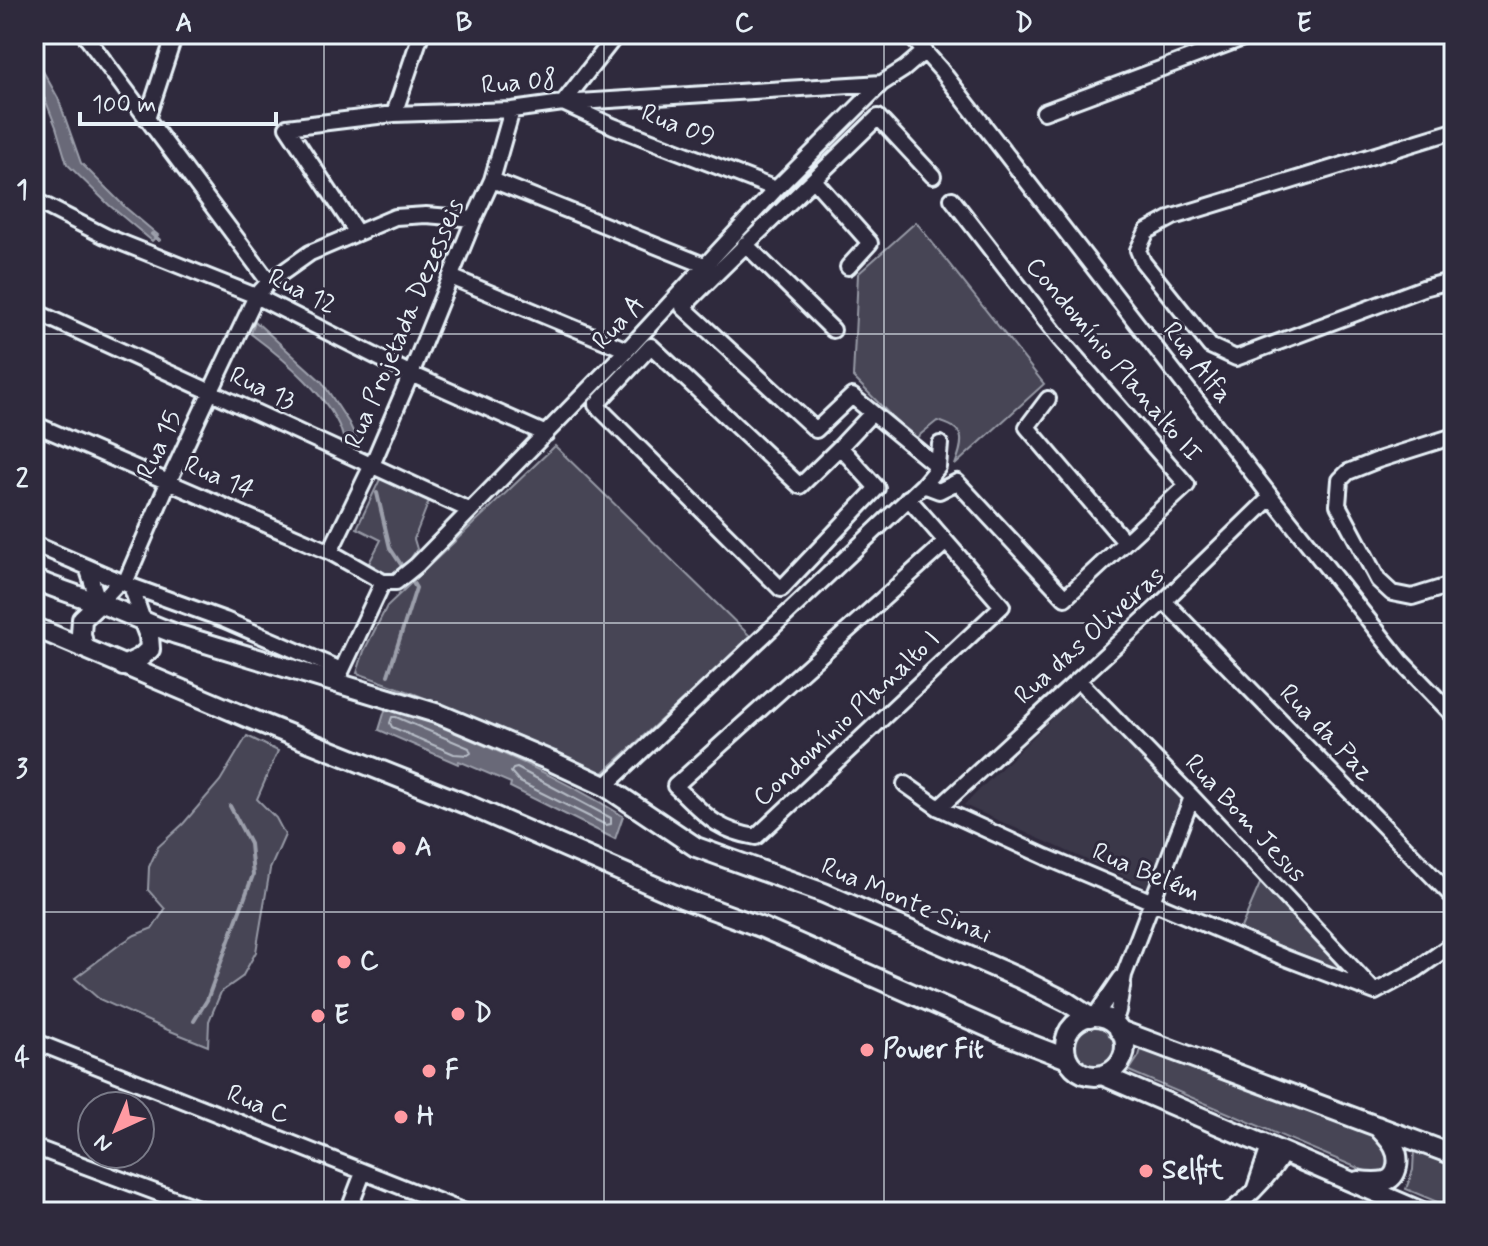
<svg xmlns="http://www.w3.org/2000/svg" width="1488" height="1246" font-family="Mynerve,sans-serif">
  <rect width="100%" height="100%" fill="#2f2a3d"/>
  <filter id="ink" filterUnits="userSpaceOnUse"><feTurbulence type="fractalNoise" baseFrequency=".0125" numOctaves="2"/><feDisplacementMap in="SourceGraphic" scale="16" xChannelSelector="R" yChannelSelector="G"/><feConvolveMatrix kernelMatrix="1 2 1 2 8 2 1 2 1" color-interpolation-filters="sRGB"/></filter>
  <g filter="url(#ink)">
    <path fill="#3b3749" d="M 1082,689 L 1188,796 L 1152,889 L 964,805 Z"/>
    <path fill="#464455" stroke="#979aa6" stroke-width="2" d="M 916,222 L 1044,384 L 955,465 C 964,441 967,428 937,421 L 916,438 L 909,434 L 853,377 L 858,274 Z
      M 555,446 L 751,637 L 602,774 C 522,737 441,702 357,673 L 364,651 L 387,606 Z
      M 381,477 L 429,501 L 414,539 L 417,549 C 411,558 400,577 387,575 C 381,574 373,567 368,565 L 381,540 L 357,528 Z
      M 247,736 L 278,751 L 257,799 L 276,818 L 285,835 L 270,869 L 256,952 L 242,977 L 221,992 L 209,1021 L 208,1046 L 168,1030 L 99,999 L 75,978 L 119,945 L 135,935 L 153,928 L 165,909 L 148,890 L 149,867 L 158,847 L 183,824 L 220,781 Z
      M 1262,879 L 1355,976 L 1240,930 Z
      M1074 1046a21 21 0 1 1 42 0a21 21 0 1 1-42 0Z
      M 1143,1042 L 1381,1138 L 1388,1150 L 1389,1170 L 1379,1177 L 1129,1071 L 1139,1056 Z
      M 1414,1150 L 1454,1167 L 1454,1209 L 1406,1189 L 1413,1170 Z"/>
    <path fill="#696978" stroke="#9c9fab" stroke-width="2" d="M 34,55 L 58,98 L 81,163 L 126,208 L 158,235 L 152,241 L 109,205 L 67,164 L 56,127 L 45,99 L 34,80 Z
      M 255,321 L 322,382 L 349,423 L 360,446 L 343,437 C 334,400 282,357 251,334 Z
      M 387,704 C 467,738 549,770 623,816 L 615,839 L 510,787 L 511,783 L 459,761 L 458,764 L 379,730 Z"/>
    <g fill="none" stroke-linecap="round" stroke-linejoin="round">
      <path stroke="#b5bbc5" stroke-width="2" d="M 392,717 L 396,717 L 469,748 L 471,753 L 468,755 L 454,754 L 392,727 L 390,723 Z
        M 517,768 L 611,818 L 611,824 L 606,825 L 520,782 L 511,772 L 513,769 Z"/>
      <path stroke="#9c9fab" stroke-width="4" d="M 152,234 L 159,240
        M 377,493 L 390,548 L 404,569
        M 388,675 L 416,588 L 409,576
        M 194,1021 L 207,1000 L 253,875 L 250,844 L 230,806"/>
      <defs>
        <path id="street" d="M 84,34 L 269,282
          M 909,34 L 941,70 L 1271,497 L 1401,661 L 1454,716
          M 563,103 L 617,34
          M 565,104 L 613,126 L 776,189
          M 1044,112 L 1254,34
          M 394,114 L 421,34
          M 147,119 L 175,34
          M 1454,131 L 1173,217 L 1147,231 L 1138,250 L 1143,262 L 1210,346 L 1236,358 L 1423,288 L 1454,280
          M 933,176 L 878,117 C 813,181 747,242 683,307 L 816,430 L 852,396 L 938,467
          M 492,180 L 704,265
          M 814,180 L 870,243 L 848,267
          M 34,200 L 105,236 L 256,296 L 411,374 L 546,434
          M 357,233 L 287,127 L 394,114 L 512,110 L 563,103 L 882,83
          M 745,244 L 833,330
          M 451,277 L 627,350
          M 34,311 L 469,510
          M 1048,399 L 1027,427 L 1125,542
          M 34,424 L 330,552 L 383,582
          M 1454,436 L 1378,460 L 1348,472 L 1340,480 L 1338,505 L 1378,580 L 1392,593 L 1412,597 L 1454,584
          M 840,447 L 877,488 L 781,589 L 596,405 L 651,346 L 800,486 L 840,447 L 872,413
          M 923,485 L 939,491 L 957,482 L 1065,598 L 1187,485 L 1060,339 L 952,199
          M 908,498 L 1002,606 L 756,837 C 714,830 704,813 675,786 L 946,542
          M 34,544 L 131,586 L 225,620 L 341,670
          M 330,552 L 372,465 L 411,374 L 474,219 L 492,180 L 512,110
          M 87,567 L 99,603 L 120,581
          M 383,582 L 396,582 L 417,565 L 627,350 L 776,189 L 882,83 L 904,69 L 925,51
          M 125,583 L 168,483 L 211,391 L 256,296 L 269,282 L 310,253 L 395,217 L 426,215 L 474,219
          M 131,586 L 144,623
          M 1164,601 L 1454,898
          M 339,676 L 383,582
          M 1078,680 L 1192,797 L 1372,989
          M 905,784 L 939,808 L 1046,857 L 1283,957 L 1375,992
          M 605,786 L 923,485 L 938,467 L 940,444
          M 939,808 L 1164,601 L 1271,497
          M 1375,992 L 1416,970 L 1454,943
          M 1095,1016 L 1121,978
          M 1114,1023 L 1118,1011 L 1124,975 L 1192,797
          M 34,1041 L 465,1212
          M 34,1147 L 209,1212
          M 1255,1188 L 1269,1147
          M 348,1212 L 363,1173
          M 1229,1212 C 1252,1196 1269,1177 1284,1153"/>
        <path id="secondary" d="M 34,579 C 56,589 77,595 99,603 C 125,612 150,625 176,634 L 439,714 L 551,761 L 605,786 L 696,847 L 824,893 L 1019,978 L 1067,1002 L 1090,1017
          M 34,627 L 251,719 L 468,805 L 682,898 L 763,928 L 1001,1033 L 1068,1059
          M 84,648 L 81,634 L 82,619 L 99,603
          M 123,666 L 140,658 L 150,649 L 149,636 L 144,623
          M1065 1046a30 30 0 1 1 60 0a30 30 0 1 1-60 0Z
          M 1119,1030 L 1454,1155
          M 1102,1075 L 1422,1212
          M 1358,1181 C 1367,1182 1376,1183 1385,1181 C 1399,1177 1400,1158 1394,1147 C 1390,1139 1383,1133 1377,1126"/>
      </defs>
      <use href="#street" stroke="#e8f1f8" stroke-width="20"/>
      <use href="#secondary" stroke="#e8f1f8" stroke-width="24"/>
      <use href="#street" stroke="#2f2a3d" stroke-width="14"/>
      <use href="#secondary" stroke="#2f2a3d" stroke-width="18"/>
    </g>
  </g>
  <path fill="none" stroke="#e8f1f8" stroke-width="2" stroke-opacity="0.55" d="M 324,34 L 324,1212M 604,34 L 604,1212M 884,34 L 884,1212M 1164,34 L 1164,1212M 34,334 L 1454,334M 34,623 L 1454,623M 34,912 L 1454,912"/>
  <g fill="#ff9aa2" stroke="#2f2a3d" stroke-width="3">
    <circle cx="399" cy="848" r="8"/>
    <circle cx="344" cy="962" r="8"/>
    <circle cx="458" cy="1014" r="8"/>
    <circle cx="318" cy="1016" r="8"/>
    <circle cx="867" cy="1050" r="8"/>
    <circle cx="429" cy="1071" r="8"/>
    <circle cx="401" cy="1117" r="8"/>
    <circle cx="1146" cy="1171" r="8"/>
  </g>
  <g text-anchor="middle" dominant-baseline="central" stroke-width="6" stroke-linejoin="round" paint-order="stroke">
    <g font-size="26" fill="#e8f1f8" stroke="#2f2a3d">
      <text transform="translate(519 83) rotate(-5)">Rua 08</text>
      <text transform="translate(678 126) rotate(21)">Rua 09</text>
      <text transform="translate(302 292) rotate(26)">Rua 12</text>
      <text transform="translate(619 323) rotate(-47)">Rua A</text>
      <text transform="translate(405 324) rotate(-67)">Rua Projetada Dezesseis</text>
      <text transform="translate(1113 360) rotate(50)">Condomínio Planalto II</text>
      <text transform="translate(1197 363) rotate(52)">Rua Alfa</text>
      <text transform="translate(262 389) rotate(25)">Rua 13</text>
      <text transform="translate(160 445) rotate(-65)">Rua 15</text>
      <text transform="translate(219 478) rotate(23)">Rua 14</text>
      <text transform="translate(1090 636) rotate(-42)">Rua das Oliveiras</text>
      <text transform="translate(847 719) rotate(-43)">Condomínio Planalto I</text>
      <text transform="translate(1326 733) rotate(46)">Rua da Paz</text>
      <text transform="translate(1245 819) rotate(47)">Rua Bom Jesus</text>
      <text transform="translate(1146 873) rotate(23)">Rua Belém</text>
      <text transform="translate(906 901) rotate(23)">Rua Monte Sinai</text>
      <text transform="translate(258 1105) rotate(22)">Rua C</text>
    </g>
    <g font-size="26" font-weight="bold" fill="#e8f1f8" stroke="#2f2a3d" text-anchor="start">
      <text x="415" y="848">A</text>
      <text x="360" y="962">C</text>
      <text x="474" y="1014">D</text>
      <text x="334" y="1016">E</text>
      <text x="883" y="1050">Power Fit</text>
      <text x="445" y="1071">F</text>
      <text x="417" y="1117">H</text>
      <text x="1162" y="1171">Selfit</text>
    </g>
  </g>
  <rect width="1488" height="1246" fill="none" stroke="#2f2a3d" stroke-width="88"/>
  <g transform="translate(116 1130) rotate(224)"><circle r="38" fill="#2f2a3d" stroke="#797a88" stroke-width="2"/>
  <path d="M0-6L14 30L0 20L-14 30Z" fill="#ff9aa2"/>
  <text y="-12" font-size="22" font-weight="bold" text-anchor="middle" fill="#e8f1f8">N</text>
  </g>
  <path d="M80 112v12h196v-12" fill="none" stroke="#e8f1f8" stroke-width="4"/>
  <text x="92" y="112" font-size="24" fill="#e8f1f8" stroke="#2f2a3d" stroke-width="6" paint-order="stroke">100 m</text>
  <rect x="44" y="44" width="1400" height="1158" fill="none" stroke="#e8f1f8" stroke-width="3"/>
  <g font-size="26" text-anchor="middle" font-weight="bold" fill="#e8f1f8">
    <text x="184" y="31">A</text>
    <text x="464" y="31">B</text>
    <text x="744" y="31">C</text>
    <text x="1024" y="31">D</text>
    <text x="1304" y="31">E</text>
    <text x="22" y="198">1</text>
    <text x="22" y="487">2</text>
    <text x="22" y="777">3</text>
    <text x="22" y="1066">4</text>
  </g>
</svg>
